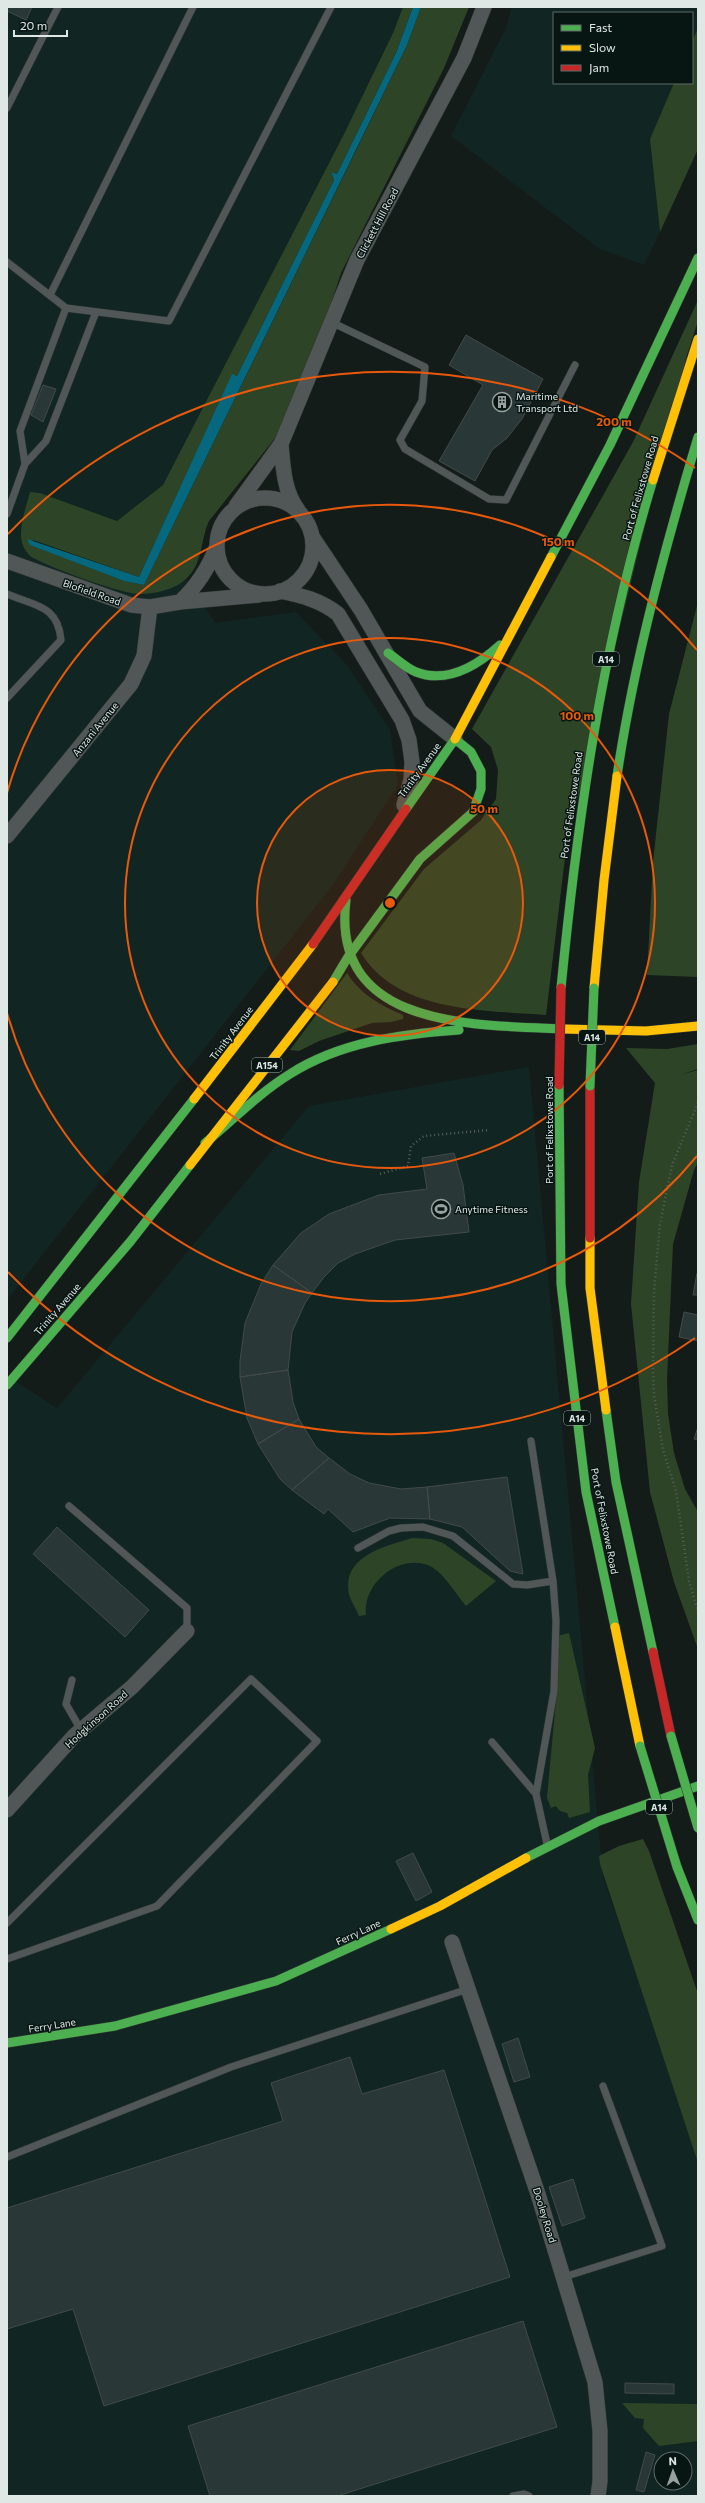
<svg xmlns="http://www.w3.org/2000/svg" width="705" height="2503" font-family="Commissioner,sans-serif">
  <rect width="100%" height="100%" fill="#141c1a"/>
  <path fill="#112622" fill-rule="evenodd" d="M 7,7 L 403,7 L 393,33 L 343,136 L 163,485 L 117,521 L 40,493 L 30,492 L 21,531 L 23,547 L 34,559 L 118,590 L 147,594 L 181,583 L 187,579 L 215,623 L 296,612 L 347,665 L 390,730 L 398,785 L 332,886 L 7,1300 Z
    M 512,7 L 698,7 L 698,28 L 692,41 L 692,13 L 554,13 L 554,83 L 674,83 L 650,139 L 660,232 L 644,265 L 600,249 L 451,136 L 506,28 Z
    M 529,1067 L 603,1877 L 698,2155 L 698,2496 L 7,2496 L 7,1376 L 57,1408 L 309,1106 ZM 661,2459 L 685,2459 L 685,2483 L 661,2483 Z"/>
  <path fill="#2d4526" d="M 403,7 L 413,7 L 396,53 L 337,174 L 331,172 L 334,180 L 237,376 L 232,375 L 139,577 L 33,540 L 31,545 L 124,581 L 144,585 L 363,136 L 407,45 L 421,7 L 469,7 L 444,68 L 341,273 L 325,322 L 276,437 L 209,521 C 200,541 203,564 186,579 C 176,589 155,594 141,594 C 120,594 55,569 35,559 C 30,557 27,553 24,548 C 16,533 26,508 30,492 L 40,493 L 117,521 L 163,485 L 343,136 L 393,33 Z
    M 698,28 L 698,149 L 660,232 L 650,139 L 674,83 L 692,83 L 692,41 Z
    M 698,300 L 698,321 L 687,355 L 567,841 L 546,1015 C 484,1010 398,1013 361,953 L 424,869 L 481,820 L 496,799 L 498,770 L 491,747 L 472,729 L 633,442 Z
    M 698,602 L 698,977 L 647,975 L 653,862 L 669,714 Z
    M 347,973 C 360,994 380,1005 403,1015 L 403,1019 L 391,1022 L 372,1023 L 319,1041 L 299,1051 L 290,1050 Z
    M 698,1044 L 698,1069 L 680,1075 L 698,1070 L 698,1162 L 694,1170 L 673,1244 L 667,1379 L 668,1414 L 674,1453 L 685,1489 L 698,1512 L 698,1649 L 674,1582 L 650,1492 L 631,1304 L 639,1182 L 655,1083 L 626,1048 L 667,1049 Z
    M 412,1538 L 431,1539 L 443,1543 L 496,1581 L 466,1606 C 456,1594 445,1575 432,1567 C 401,1551 362,1583 366,1615 L 359,1616 C 356,1609 351,1601 349,1594 C 341,1556 386,1546 412,1538 Z
    M 569,1633 L 595,1748 L 588,1775 L 590,1812 L 569,1818 L 567,1813 L 560,1811 L 556,1806 L 551,1808 L 547,1798 L 557,1689 L 557,1636 Z
    M 643,1839 L 649,1851 L 698,1994 L 698,2163 L 600,1864 L 599,1856 L 619,1846 Z
    M 622,2403 L 698,2404 L 698,2441 L 659,2446 L 643,2428 L 644,2419 L 635,2418 Z"/>
  <path fill="#05687e" d="M 413,7 L 421,7 L 407,45 L 144,585 L 124,581 L 30,545 L 27,539 L 139,577 L 232,374 L 237,376 L 334,180 L 331,172 L 337,174 L 396,53 Z"/>
  <path fill="#293736" stroke="#434a49" d="M 7,7 L 32,7 L 26,20 L 7,11 Z
    M 466,335 L 543,379 L 522,419 L 507,438 L 492,450 L 475,481 L 439,461 L 483,385 L 449,365 Z
    M 43,385 L 56,389 L 43,422 L 31,415 Z
    M 454,1153 L 463,1185 L 469,1232 L 395,1240 L 355,1254 L 338,1263 L 324,1277 L 312,1293 L 273,1265 L 301,1233 L 329,1214 L 379,1195 L 427,1189 L 422,1158 Z
    M 273,1265 L 312,1293 L 305,1303 L 292,1332 L 288,1370 L 240,1377 L 240,1361 L 245,1323 L 261,1284 Z
    M 697,1273 L 698,1273 L 698,1295 L 693,1295 Z
    M 684,1312 L 698,1315 L 698,1341 L 679,1337 Z
    M 288,1370 L 293,1402 L 299,1419 L 258,1444 L 247,1418 L 240,1377 Z
    M 299,1419 L 316,1447 L 329,1458 L 292,1490 L 280,1479 L 258,1444 Z
    M 698,1427 L 698,1440 L 694,1439 Z
    M 329,1458 L 350,1474 L 369,1483 L 401,1489 L 427,1487 L 430,1519 L 390,1518 L 353,1532 L 328,1509 L 324,1514 L 292,1490 Z
    M 507,1477 L 512,1508 L 523,1574 L 510,1571 L 462,1527 L 430,1519 L 427,1487 Z
    M 57,1527 L 149,1610 L 125,1637 L 33,1554 Z
    M 413,1853 L 432,1892 L 416,1901 L 396,1861 Z
    M 518,2038 L 530,2077 L 514,2082 L 502,2044 Z
    M 350,2057 L 362,2094 L 444,2070 L 510,2277 L 104,2406 L 73,2309 L 7,2329 L 7,2208 L 283,2121 L 271,2083 Z
    M 573,2179 L 585,2218 L 562,2226 L 549,2187 Z
    M 523,2321 L 557,2427 L 337,2496 L 210,2496 L 188,2426 Z
    M 625,2383 L 674,2384 L 674,2394 L 625,2393 Z
    M 646,2452 L 655,2455 L 644,2492 L 636,2490 Z"/>
  <g fill="none" stroke-linecap="round" stroke-linejoin="round">
    <defs>
      <path id="lane" d="M 7,108 L 58,7
        M 7,262 L 66,308 L 20,431 L 25,464
        M 50,295 L 193,7
        M 66,308 L 169,321 L 331,7
        M 331,322 L 425,367 L 422,401 L 400,440 L 405,449 L 489,499 L 506,500 L 575,365
        M 7,514 L 25,464 L 46,441 L 96,312
        M 7,594 C 35,606 58,605 61,640 L 7,698
        M 531,1441 L 553,1581 L 556,1621 L 554,1691 L 536,1794 L 547,1844
        M 69,1506 L 187,1608 L 187,1631
        M 358,1548 L 389,1531 L 401,1528 L 423,1527 L 453,1536 L 513,1584 L 527,1585 L 553,1581
        M 72,1680 L 66,1704 L 81,1730
        M 492,1742 L 536,1794
        M 7,1923 L 251,1679 L 317,1741 L 157,1906 L 7,1959
        M 7,2157 L 231,2067 L 468,1989
        M 564,2277 L 662,2246 L 603,2086
        M 513,2496 L 524,2494 L 529,2496"/>
      <path id="street" d="M 281,444 L 357,260 L 464,58 L 484,7
        M217 546a48 48 0 1 1 96 0a48 48 0 1 1-96 0Z
        M 236,506 L 281,444 C 283,467 284,492 298,510
        M 313,538 L 361,610 L 420,711 L 455,739
        M 217,546 C 209,567 197,586 180,602 L 259,595
        M 7,561 L 131,605 L 150,607 L 180,602
        M 280,591 C 303,596 320,600 338,614 L 402,720 L 409,740 L 412,762 L 411,780 L 404,805
        M 7,836 L 131,684 L 144,656 L 150,607
        M 7,1810 L 74,1736 L 132,1687 L 187,1631
        M 452,1942 L 538,2194 L 595,2382 L 600,2431 L 600,2481 L 598,2496"/>
      <path id="fast" d="M 551,557 L 610,445 L 698,258
        M 388,653 C 397,659 406,668 416,672 C 447,684 478,665 500,645
        M 617,776 C 634,661 665,548 698,437
        M 346,900 C 330,1029 475,1025 564,1029
        M 333,982 L 348,957 L 420,859 L 473,812 L 481,789 L 481,771 L 471,752 L 455,739 L 406,809
        M 561,988 C 578,814 602,647 653,480
        M 559,1085 L 561,1284 L 586,1492 L 615,1627
        M 205,1143 C 233,1120 259,1093 290,1074 C 340,1042 401,1034 459,1030
        M 7,1338 L 194,1099
        M 7,1385 L 130,1242 L 190,1165
        M 606,1410 L 616,1482 L 653,1652
        M 526,1858 L 599,1821 L 698,1786
        M 677,1867 L 698,1920
        M 7,2043 L 115,2026 L 276,1981 L 391,1929"/>
      <path id="slow" d="M 653,480 L 698,339
        M 455,739 L 551,557
        M 594,988 L 604,880 L 617,776
        M 564,1029 L 646,1031 L 698,1026
        M 194,1099 L 313,944
        M 190,1165 L 333,982
        M 590,1238 L 590,1288 L 606,1410
        M 615,1627 L 640,1746
        M 391,1929 L 440,1906 L 526,1858"/>
      <path id="jam" d="M 313,944 L 406,809
        M 590,1086 L 590,1238
        M 653,1652 L 671,1736"/>
    </defs>
    <use href="#lane" stroke="#313735" stroke-width="8"/>
    <use href="#street" stroke="#313735" stroke-width="16"/>
    <use href="#fast" stroke="#313735" stroke-width="10"/>
    <use href="#slow" stroke="#313735" stroke-width="10"/>
    <use href="#jam" stroke="#313735" stroke-width="10"/>
    <path stroke="#585d5b" stroke-width="2.5" stroke-dasharray="1 3" stroke-linecap="butt" d="M 698,1103 L 672,1165 L 660,1224 L 654,1291 L 653,1369 L 654,1395 L 663,1450 L 676,1491 L 689,1581 L 698,1612
      M 380,1174 L 408,1166 L 411,1146 L 424,1136 L 489,1130"/>
    <use href="#lane" stroke="#515756" stroke-width="7"/>
    <use href="#street" stroke="#515756" stroke-width="15"/>
    <use href="#fast" stroke="#4caf50" stroke-width="9"/>
    <use href="#slow" stroke="#ffc107" stroke-width="9"/>
    <use href="#jam" stroke="#c62828" stroke-width="9"/>
    <defs>
      <path id="fast-bridge" d="M 590,1086 L 594,988
        M 671,1736 L 698,1828
        M 640,1746 L 677,1867"/>
      <path id="jam-bridge" d="M 559,1085 L 561,988"/>
    </defs>
    <use href="#fast-bridge" stroke="#313735" stroke-width="10" stroke-linecap="butt"/>
    <use href="#jam-bridge" stroke="#313735" stroke-width="10" stroke-linecap="butt"/>
    <use href="#fast-bridge" stroke="#4caf50" stroke-width="9"/>
    <use href="#jam-bridge" stroke="#c62828" stroke-width="9"/>
  </g>
  <circle cx="390" cy="903" r="133" fill="#e8590c" fill-opacity=".12"/>
  <g fill="none" stroke="#e8590c" stroke-width="2">
    <circle cx="390" cy="903" r="133"/>
    <circle cx="390" cy="903" r="265"/>
    <path d="M697 1156A398 398 0 0 1 7 1013M7 793A398 398 0 0 1 697 650"/>
    <path d="M695 1338A531 531 0 0 1 8 1272M8 534A531 531 0 0 1 695 468"/>
  </g>
  <defs>
    <symbol id="building-ring" viewBox="-11 -11 22 22"><circle r="9.5" fill="#081613" stroke="#99a19f" stroke-width="1.5"/><path d="M-4-6H4V6H1V3H-1V6H-4ZM-2.5-4.3h1.7v1.8h-1.7ZM.8-4.3h1.7v1.8H.8ZM-2.5-1h1.7V.8h-1.7ZM.8-1h1.7V.8H.8Z" fill="#99a19f"/></symbol>
    <symbol id="stadium-ring" viewBox="-11 -11 22 22"><circle r="9.5" fill="#081613" stroke="#99a19f" stroke-width="1.5"/><path d="M0-5a6.5 5 0 1 0 0 10a6.5 5 0 1 0 0-10ZM-3.5-1.8h7v3.6h-7Z" fill="#99a19f"/></symbol>
  </defs>
  <g fill-rule="evenodd">
    <use href="#building-ring" x="491" y="391" width="22" height="22"/>
    <use href="#stadium-ring" x="430" y="1198" width="22" height="22"/>
  </g>
  <g text-anchor="middle" dominant-baseline="central" stroke-width="3" stroke-linejoin="round" paint-order="stroke">
    <g fill="#081613" stroke="#9fa9a7" stroke-width="1">
      <rect x="593" y="652" width="26" height="14" rx="3"/>
      <rect x="579" y="1030" width="26" height="14" rx="3"/>
      <rect x="252" y="1058" width="30" height="14" rx="3"/>
      <rect x="564" y="1411" width="26" height="14" rx="3"/>
      <rect x="646" y="1800" width="26" height="14" rx="3"/>
    </g>
    <g font-size="9" font-weight="bold" fill="#e0e8e6">
      <text x="606" y="659">A14</text>
      <text x="592" y="1037">A14</text>
      <text x="267" y="1065">A154</text>
      <text x="577" y="1418">A14</text>
      <text x="659" y="1807">A14</text>
    </g>
    <g font-size="10" fill="#e0e8e6" stroke="#081613">
      <text transform="translate(377 223) rotate(-62)">Clickett Hill Road</text>
      <text transform="translate(640 488) rotate(-74)">Port of Felixstowe Road</text>
      <text transform="translate(92 592) rotate(19)">Blofield Road</text>
      <text transform="translate(95 729) rotate(-51)">Anzani Avenue</text>
      <text transform="translate(419 770) rotate(-54)">Trinity Avenue</text>
      <text transform="translate(571 805) rotate(-82)">Port of Felixstowe Road</text>
      <text transform="translate(231 1033) rotate(-53)">Trinity Avenue</text>
      <text transform="translate(549 1130) rotate(-90)">Port of Felixstowe Road</text>
      <text transform="translate(57 1309) rotate(-49)">Trinity Avenue</text>
      <text transform="translate(605 1521) rotate(79)">Port of Felixstowe Road</text>
      <text transform="translate(96 1719) rotate(-42)">Hodgkinson Road</text>
      <text transform="translate(358 1932) rotate(-25)">Ferry Lane</text>
      <text transform="translate(52 2025) rotate(-9)">Ferry Lane</text>
      <text transform="translate(545 2215) rotate(73)">Dooley Road</text>
    </g>
    <g font-size="10" fill="#e0e8e6" stroke="#081613" text-anchor="start">
      <text x="516" y="396">Maritime<tspan x="516" dy="12">Transport Ltd</tspan></text>
      <text x="455" y="1209">Anytime Fitness</text>
    </g>
  </g>
  <circle cx="390" cy="903" r="6" fill="#e8590c" stroke="#081613" stroke-width="2"/>
  <g font-size="12" text-anchor="middle" font-weight="bold" fill="#e8590c" stroke="#081613" stroke-width="3" stroke-linejoin="round" paint-order="stroke">
    <text x="614" y="426">200 m</text>
    <text x="558" y="546">150 m</text>
    <text x="577" y="720">100 m</text>
    <text x="484" y="813">50 m</text>
  </g>
  <rect width="705" height="2503" fill="none" stroke="#e0e8e6" stroke-width="16"/>
  <rect x="553" y="12" width="140" height="72" fill="#081613" stroke="#5e6a67"/>
  <rect x="561" y="25" width="20" height="6" fill="#4caf50" stroke="#5e6a67"/>
  <text x="589" y="32" font-size="12" fill="#e0e8e6">Fast</text>
  <rect x="561" y="45" width="20" height="6" fill="#ffc107" stroke="#5e6a67"/>
  <text x="589" y="52" font-size="12" fill="#e0e8e6">Slow</text>
  <rect x="561" y="65" width="20" height="6" fill="#c62828" stroke="#5e6a67"/>
  <text x="589" y="72" font-size="12" fill="#e0e8e6">Jam</text>
  <g transform="translate(673 2471) rotate(358)"><circle r="19" fill="#081613" stroke="#5e6a67"/>
  <path d="M0-3L7 15L0 10L-7 15Z" fill="#99a19f"/>
  <text y="-6" font-size="11" font-weight="bold" text-anchor="middle" fill="#e0e8e6">N</text>
  </g>
  <path d="M14 30v6h53v-6" fill="none" stroke="#e0e8e6" stroke-width="2"/>
  <text x="20" y="30" font-size="12" fill="#e0e8e6" stroke="#081613" stroke-width="3" paint-order="stroke">20 m</text>
</svg>
